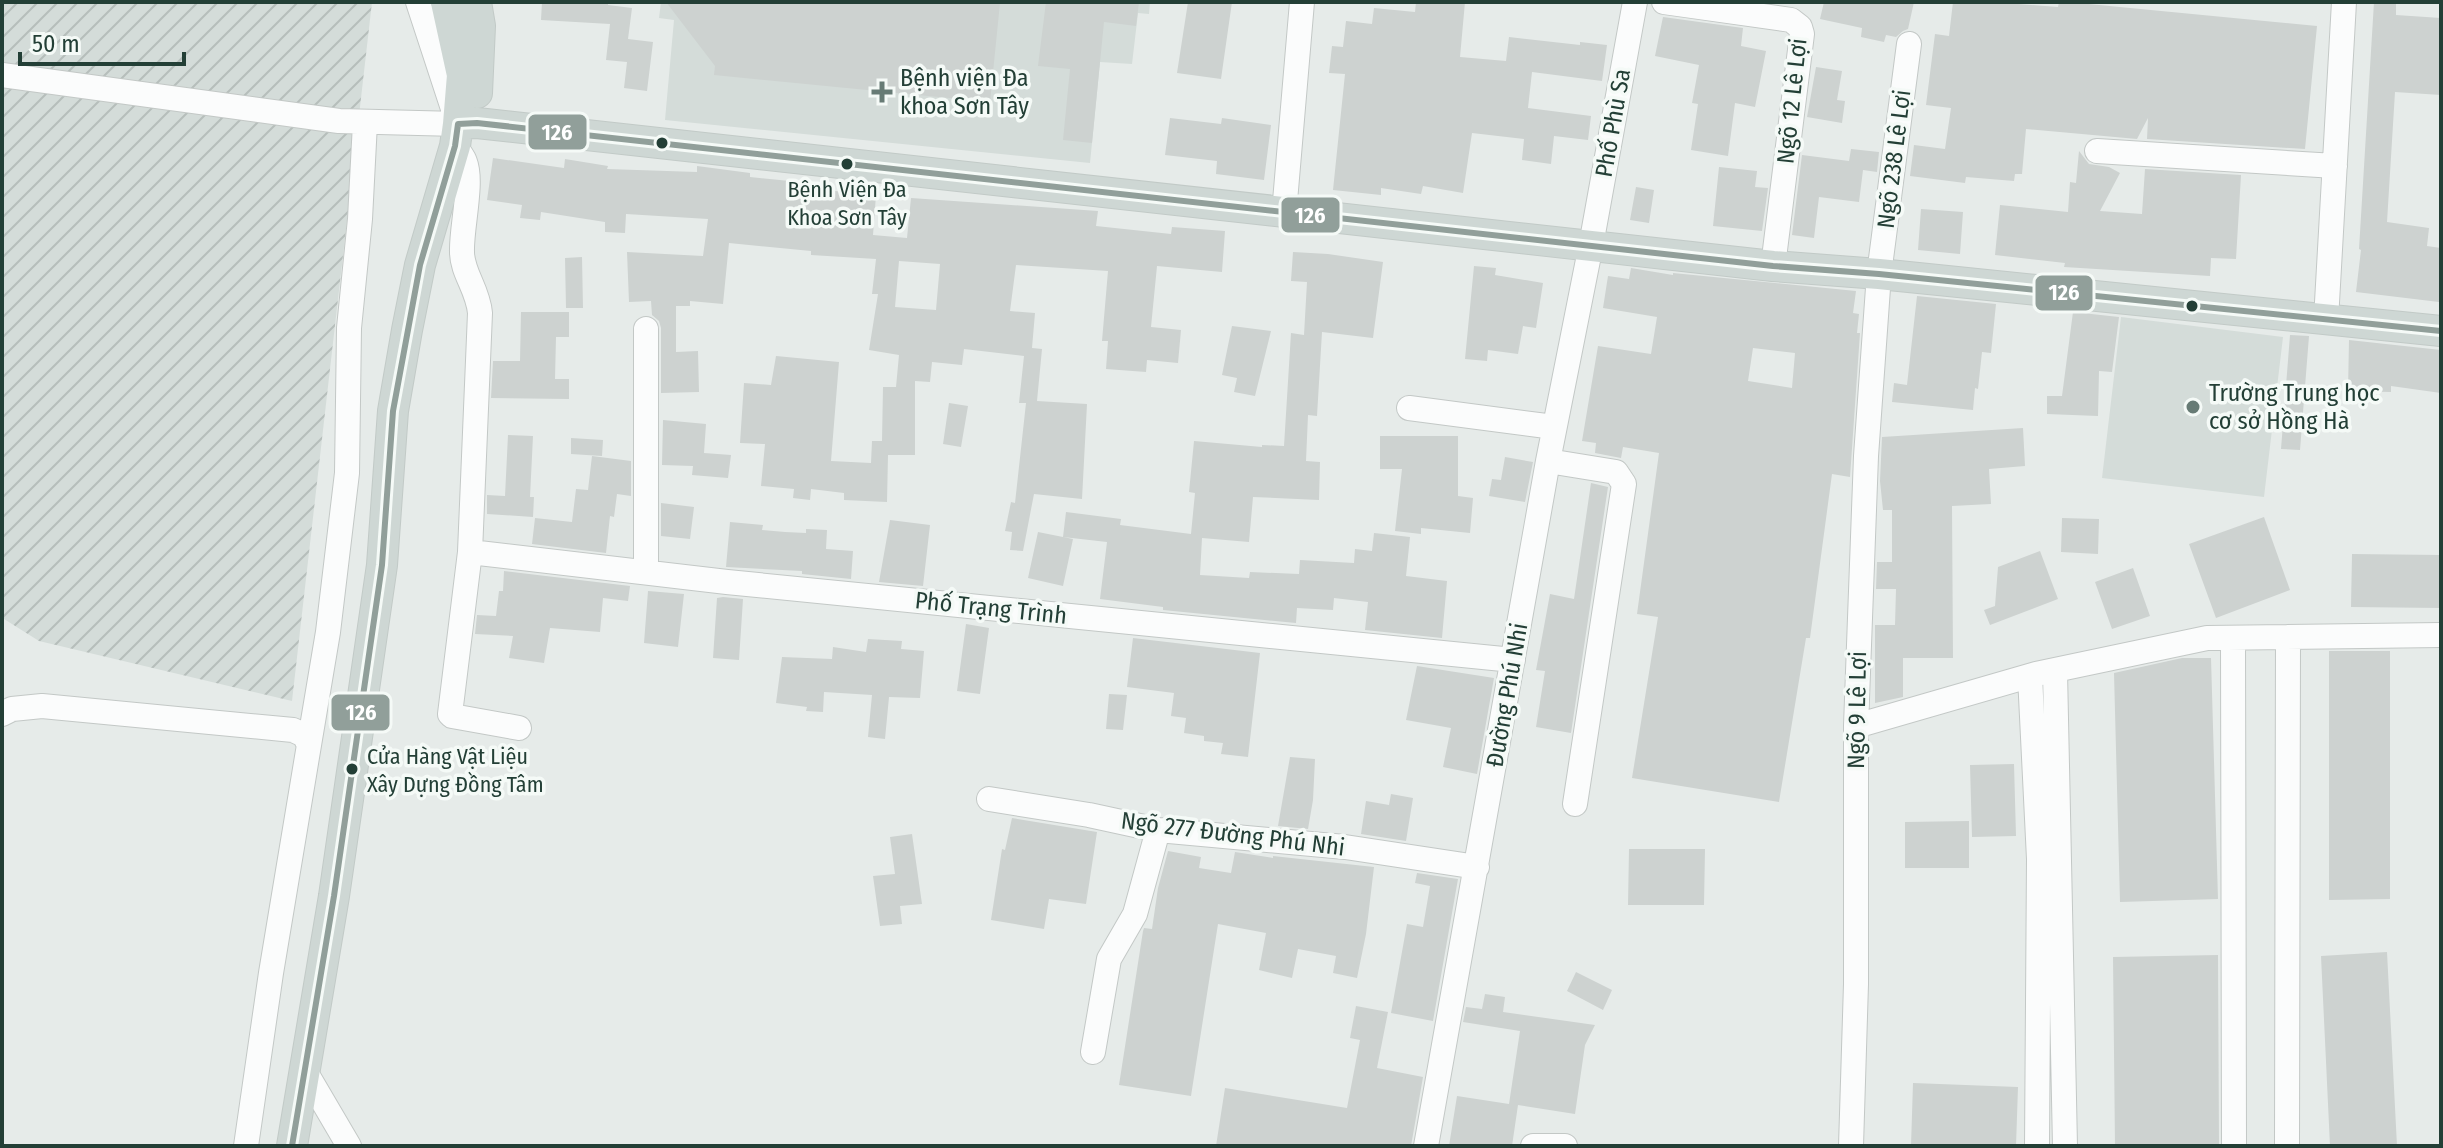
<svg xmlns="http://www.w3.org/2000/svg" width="2443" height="1148" font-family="'Fira Sans Condensed',sans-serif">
  <defs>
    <pattern id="industrial-furrows" width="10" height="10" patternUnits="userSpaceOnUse" patternTransform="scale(2)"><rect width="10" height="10" fill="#d4dcd9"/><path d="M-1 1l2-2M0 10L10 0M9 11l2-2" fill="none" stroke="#b6bebb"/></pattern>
  </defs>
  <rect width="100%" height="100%" fill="#e6ebe9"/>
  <path fill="#d4dcd9" d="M 661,2 L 1150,2 L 1149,14 L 1138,13 L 1132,64 L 1100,62 L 1090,163 L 665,120 L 674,20 L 659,18 Z
    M 2121,317 L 2283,337 L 2264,497 L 2102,478 Z"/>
  <path fill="url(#industrial-furrows)" d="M 2,2 L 372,2 L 292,701 L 39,641 L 4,619 Z"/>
  <path fill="#cdd2d0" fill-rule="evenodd" d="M 542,2 L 608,2 L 608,5 L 632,8 L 628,39 L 653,42 L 647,91 L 624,88 L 627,62 L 606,60 L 610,24 L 541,20 Z
    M 666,2 L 1000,3 L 990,102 L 714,75 L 715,66 Z
    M 1046,2 L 1139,2 L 1136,26 L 1104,22 L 1092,143 L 1063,140 L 1070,69 L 1038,66 Z
    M 1188,2 L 1232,2 L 1221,79 L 1177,73 Z
    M 1416,2 L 1465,2 L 1460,57 L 1506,61 L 1509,37 L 1580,45 L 1580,42 L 1607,45 L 1602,81 L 1532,72 L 1528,108 L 1591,116 L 1588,140 L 1554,136 L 1551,164 L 1522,160 L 1524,139 L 1472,133 L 1463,193 L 1423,186 L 1421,194 L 1381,188 L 1381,195 L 1333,190 L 1345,74 L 1329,73 L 1332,46 L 1343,47 L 1346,21 L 1372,24 L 1374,8 L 1415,12 Z
    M 1824,2 L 1914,2 L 1908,29 L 1903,31 L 1896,37 L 1886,35 L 1884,42 L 1861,37 L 1862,28 L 1820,19 Z
    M 1953,2 L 1993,2 L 2058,7 L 2059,2 L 2068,2 L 2317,26 L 2305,149 L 2147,139 L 2148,118 L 2137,139 L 2026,129 L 2022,174 L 2015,174 L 2014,181 L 1966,177 L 1965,183 L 1910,176 L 1914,145 L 1945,149 L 1951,108 L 1926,105 L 1935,34 L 1949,36 Z
    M 2374,2 L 2396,2 L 2396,15 L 2441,18 L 2441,95 L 2395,92 L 2387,222 L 2429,228 L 2427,246 L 2441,248 L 2439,302 L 2356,292 L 2361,250 L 2359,249 Z
    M 1663,17 L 1743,28 L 1741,46 L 1766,51 L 1755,107 L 1735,103 L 1728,156 L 1691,150 L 1698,104 L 1692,103 L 1699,65 L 1655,56 Z
    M 1816,67 L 1842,71 L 1837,100 L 1845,101 L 1842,123 L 1807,117 Z
    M 1170,118 L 1221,124 L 1222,118 L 1271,125 L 1264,180 L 1216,174 L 1217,161 L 1165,155 Z
    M 1851,149 L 1879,152 L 1877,172 L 1863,170 L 1859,202 L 1819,197 L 1814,238 L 1792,235 L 1802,155 L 1849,161 Z
    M 2079,151 L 2089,164 L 2109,167 L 2120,173 L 2100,211 L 2142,214 L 2145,169 L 2241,175 L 2236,259 L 2211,258 L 2210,276 L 2064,267 L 2065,263 L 1995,255 L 2000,205 L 2068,212 L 2070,182 L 2076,183 Z
    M 493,158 L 564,168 L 565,159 L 608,166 L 607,169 L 697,172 L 697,166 L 750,173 L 750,177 L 810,183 L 809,186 L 835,189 L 835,191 L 876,195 L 873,235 L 907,238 L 911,198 L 1098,211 L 1096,226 L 1171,234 L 1172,227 L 1225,231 L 1222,272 L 1157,266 L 1151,327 L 1181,330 L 1178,363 L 1147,360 L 1146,372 L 1106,369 L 1108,341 L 1102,341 L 1108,271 L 1016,265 L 1010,311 L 1035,313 L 1032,348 L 1042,349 L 1037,401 L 1087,404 L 1082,499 L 1034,494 L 1023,551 L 1010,550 L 1012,532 L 1005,531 L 1011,502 L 1015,503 L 1026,403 L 1019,403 L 1024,356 L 964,349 L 962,365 L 932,362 L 930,382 L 915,381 L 915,455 L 888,455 L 887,502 L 844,500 L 844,493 L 811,489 L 810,500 L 793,498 L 794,489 L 761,486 L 765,444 L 740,443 L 744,383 L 771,385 L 776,356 L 839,362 L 831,461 L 871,463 L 872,441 L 882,441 L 883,387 L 896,387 L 899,355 L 869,350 L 878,294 L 872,294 L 876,259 L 811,255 L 811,251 L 729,243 L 723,304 L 690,301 L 690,306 L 676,306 L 676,352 L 698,351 L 699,392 L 661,393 L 661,328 L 659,321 L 652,315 L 651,301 L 629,302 L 627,252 L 703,256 L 708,219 L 626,214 L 625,233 L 605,232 L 605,222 L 541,212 L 540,220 L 520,218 L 522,205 L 487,200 ZM 899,261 L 940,264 L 936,310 L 895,307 Z
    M 1719,167 L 1757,171 L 1755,187 L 1768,188 L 1762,231 L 1713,226 Z
    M 1636,187 L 1654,190 L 1649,223 L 1630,220 Z
    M 1921,209 L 1963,212 L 1960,254 L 1918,250 Z
    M 1293,252 L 1328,254 L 1383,262 L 1373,338 L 1322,332 L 1317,416 L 1308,415 L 1306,461 L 1320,462 L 1319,500 L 1253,497 L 1249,542 L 1202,538 L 1200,575 L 1249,578 L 1250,572 L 1299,574 L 1300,560 L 1354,563 L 1355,549 L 1372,551 L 1374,533 L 1410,537 L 1406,576 L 1447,581 L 1442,638 L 1365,630 L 1368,602 L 1334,598 L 1333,610 L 1297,608 L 1296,623 L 1163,610 L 1163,607 L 1100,599 L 1107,542 L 1063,537 L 1066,512 L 1121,519 L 1120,525 L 1191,534 L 1195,493 L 1189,492 L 1194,441 L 1262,447 L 1262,445 L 1284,446 L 1291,333 L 1304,335 L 1307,282 L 1291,281 Z
    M 582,257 L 583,308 L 566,308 L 565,258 Z
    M 1474,266 L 1496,268 L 1495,275 L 1543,283 L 1536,328 L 1523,326 L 1518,354 L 1488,350 L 1487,361 L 1465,359 Z
    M 1631,268 L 1673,275 L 1673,273 L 1856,291 L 1853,313 L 1859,314 L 1857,333 L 1860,333 L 1850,477 L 1832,474 L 1810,638 L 1806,638 L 1779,802 L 1632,778 L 1658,617 L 1637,614 L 1659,453 L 1623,447 L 1621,458 L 1595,453 L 1596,443 L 1582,441 L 1598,346 L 1651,354 L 1657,317 L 1603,308 L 1608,276 L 1629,279 ZM 1753,348 L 1795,353 L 1792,388 L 1748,381 Z
    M 1917,296 L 1996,304 L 1991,353 L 1982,352 L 1978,389 L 1975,388 L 1973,410 L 1892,402 L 1894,383 L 1907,385 Z
    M 521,312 L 569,312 L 569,337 L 556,337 L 555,379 L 569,379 L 569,399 L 491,398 L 493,361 L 520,361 Z
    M 2073,312 L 2119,317 L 2112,372 L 2099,371 L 2098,416 L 2047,414 L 2047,396 L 2062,396 Z
    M 1232,326 L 1271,331 L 1255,396 L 1234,392 L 1237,378 L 1222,375 Z
    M 2290,335 L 2309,336 L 2300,450 L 2281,449 Z
    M 2349,340 L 2441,350 L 2441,393 L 2391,386 L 2391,392 L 2348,391 Z
    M 949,403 L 968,406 L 961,447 L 943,444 Z
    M 663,420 L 706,424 L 704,453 L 731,455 L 728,478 L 692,475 L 693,466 L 662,465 Z
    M 2023,428 L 2025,466 L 1989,469 L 1991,504 L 1952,506 L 1953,658 L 1903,658 L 1903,697 L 1875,703 L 1875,625 L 1895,625 L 1896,589 L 1876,589 L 1877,562 L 1892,562 L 1892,510 L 1883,510 L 1880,481 L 1882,437 Z
    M 508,435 L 533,436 L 530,497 L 534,497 L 533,517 L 487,514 L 487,495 L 505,496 Z
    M 1380,436 L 1458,436 L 1458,496 L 1473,498 L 1470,533 L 1421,528 L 1421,534 L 1395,531 L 1402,469 L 1380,469 Z
    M 571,438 L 603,440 L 602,456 L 571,454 Z
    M 592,456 L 631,461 L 631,496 L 617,494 L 614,517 L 610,516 L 606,553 L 532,544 L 535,518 L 572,522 L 576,489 L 588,490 Z
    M 1505,457 L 1533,462 L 1525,502 L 1489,496 L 1492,479 L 1501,480 Z
    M 1591,483 L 1608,487 L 1571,733 L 1536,727 L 1545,671 L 1536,670 L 1550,594 L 1574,599 Z
    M 661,503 L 694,507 L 690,539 L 661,536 Z
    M 2264,517 L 2290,590 L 2216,618 L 2189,544 Z
    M 2062,518 L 2099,519 L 2098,554 L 2061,552 Z
    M 890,520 L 930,525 L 923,586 L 879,582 Z
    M 730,522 L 763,525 L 762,530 L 785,532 L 806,533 L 806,529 L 827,530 L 826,549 L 853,551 L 851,579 L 802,574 L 802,571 L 726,567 Z
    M 1038,532 L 1073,539 L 1063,586 L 1028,578 Z
    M 2040,551 L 2058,599 L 1990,625 L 1984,610 L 1995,606 L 1998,567 Z
    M 2352,554 L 2441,555 L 2441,608 L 2351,607 Z
    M 2133,568 L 2150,616 L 2112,629 L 2095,582 Z
    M 504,571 L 630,586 L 628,601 L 603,598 L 600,632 L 550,628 L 544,663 L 509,658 L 513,636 L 475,634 L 477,615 L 496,616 L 499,591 L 503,591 Z
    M 648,591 L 684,594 L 678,647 L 644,643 Z
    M 723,597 L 743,599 L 739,660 L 713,658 L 717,598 Z
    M 966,624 L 989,628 L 980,694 L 957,691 Z
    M 1133,638 L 1260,653 L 1248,757 L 1221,754 L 1223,743 L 1204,741 L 1204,736 L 1184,733 L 1186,718 L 1171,716 L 1174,693 L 1127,687 Z
    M 868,639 L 902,641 L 901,649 L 924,651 L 920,698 L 889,697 L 885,739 L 868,737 L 872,695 L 824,692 L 823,712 L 806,711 L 807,707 L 776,703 L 782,657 L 832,659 L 833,647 L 866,652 Z
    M 2329,651 L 2390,651 L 2390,899 L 2329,900 Z
    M 2182,658 L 2211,658 L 2218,899 L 2120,902 L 2114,673 Z
    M 1417,666 L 1494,678 L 1477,774 L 1443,767 L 1451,728 L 1406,720 Z
    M 1109,694 L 1127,695 L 1123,730 L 1106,729 Z
    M 1290,757 L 1315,759 L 1313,800 L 1308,829 L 1278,826 Z
    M 2014,764 L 2016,836 L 1972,837 L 1970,765 Z
    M 1391,794 L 1413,798 L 1406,841 L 1361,834 L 1366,801 L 1389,805 Z
    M 1012,818 L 1097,832 L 1086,904 L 1049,899 L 1044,929 L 991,920 L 1002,849 L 1005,850 Z
    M 1969,821 L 1969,868 L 1905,868 L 1905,822 Z
    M 912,834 L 922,904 L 900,906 L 902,924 L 880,926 L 873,876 L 895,874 L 890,837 Z
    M 1629,849 L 1705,849 L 1704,905 L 1628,905 Z
    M 1168,851 L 1201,857 L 1199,868 L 1231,873 L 1235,852 L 1273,858 L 1273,856 L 1374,867 L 1366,934 L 1357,978 L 1333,973 L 1336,956 L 1298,949 L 1292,978 L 1259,970 L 1266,933 L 1218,924 L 1191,1096 L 1119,1085 L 1143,931 L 1144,928 L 1152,929 L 1158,888 Z
    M 1417,873 L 1458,879 L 1433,1021 L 1391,1013 L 1407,924 L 1423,927 L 1430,886 L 1415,883 Z
    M 2387,952 L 2397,1146 L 2330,1146 L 2321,956 Z
    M 2218,955 L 2219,1146 L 2115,1146 L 2113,957 Z
    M 1576,972 L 1612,990 L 1603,1010 L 1567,991 Z
    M 1485,994 L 1505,997 L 1503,1012 L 1595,1025 L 1585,1045 L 1575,1114 L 1518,1105 L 1512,1146 L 1449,1146 L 1457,1096 L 1509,1104 L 1520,1031 L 1463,1022 L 1466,1007 L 1482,1009 Z
    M 1356,1006 L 1388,1012 L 1377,1068 L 1423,1077 L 1411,1146 L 1216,1146 L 1225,1088 L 1347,1108 L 1360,1040 L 1350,1038 Z
    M 1913,1083 L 2018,1087 L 2016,1146 L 1911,1146 Z"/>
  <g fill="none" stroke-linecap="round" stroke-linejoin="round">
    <defs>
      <path id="minor" d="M 1664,2 L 1791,20 L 1800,27 L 1802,34 L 1773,266
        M 2,75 L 339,121 L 458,124 L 418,2
        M 455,146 C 458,151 464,157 465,162 C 473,182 461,229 462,252 C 462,273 478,289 480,313 L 470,552 L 450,714 L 452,716 L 519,728
        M 2097,151 L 2335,166
        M 1284,213 L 1302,2
        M 2326,320 L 2344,2
        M 646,329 L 646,572
        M 1409,408 L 1554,427
        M 1548,461 L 1616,472 L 1624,484 L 1575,804
        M 470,552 L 727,582 L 1513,660
        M 2233,638 L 2234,1146
        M 2055,671 L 2065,1146
        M 2030,676 L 2039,859 L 2037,1146
        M 2,714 L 12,709 L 42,706 L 293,730 L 304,735 L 309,745 L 271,973 L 246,1146
        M 1856,726 L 2036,674 L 2207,638 L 2441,635
        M 309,745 L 328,632 L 347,473 L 349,328 L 360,219 L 365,123
        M 989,799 L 1089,815 L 1158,830 L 1345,847 L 1477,867
        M 1093,1052 L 1109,959 L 1135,914 L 1158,830
        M 305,1071 L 349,1146
        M 1426,1146 L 1548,461 L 1591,245 L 1635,2
        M 1533,1146 L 1565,1146
        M 1851,1146 L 1856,984 L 1856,726 L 1866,456 L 1879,274 L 1909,44
        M 2287,1146 L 2288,637"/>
      <path id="major" d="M 476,2 L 480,26 L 477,93
        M 458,124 L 477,123 L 1773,266 L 1879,274 L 2441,331
        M 292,1146 L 334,896 L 382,565 L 393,411 L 407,330 L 420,265 L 455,146 L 458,124 L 462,75 L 446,2"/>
    </defs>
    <use href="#minor" stroke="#c3c8c6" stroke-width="26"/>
    <use href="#major" stroke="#c2cac7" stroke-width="32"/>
    <use href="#minor" stroke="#fbfcfc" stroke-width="24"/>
    <use href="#major" stroke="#ced7d4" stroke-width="30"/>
    <defs>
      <path id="bus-1" d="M 292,1146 L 334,896 L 382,565 L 393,411 L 420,265 L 455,146 L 458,124 L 477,123 L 1773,266 L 1879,274 L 2441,331"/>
    </defs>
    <use href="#bus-1" stroke="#f5faf7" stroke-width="12"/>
    <use href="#bus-1" stroke="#919f9a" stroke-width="6"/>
  </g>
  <g fill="#677b75" stroke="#f5faf7" stroke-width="3">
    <path d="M878 80h8v8h8v8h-8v8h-8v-8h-8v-8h8z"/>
    <circle cx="2193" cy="407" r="8"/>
  </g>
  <g fill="#233f36" stroke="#f5faf7" stroke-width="3">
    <circle cx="662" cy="143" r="7"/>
    <circle cx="847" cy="164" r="7"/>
    <circle cx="2192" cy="306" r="7"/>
    <circle cx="352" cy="769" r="7"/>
  </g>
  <g text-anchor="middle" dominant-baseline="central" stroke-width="7" stroke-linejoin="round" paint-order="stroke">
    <g font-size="22" fill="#233f36" stroke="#f5faf7">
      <text x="847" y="189">Bệnh Viện Đa<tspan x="847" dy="28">Khoa Sơn Tây</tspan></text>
      <text x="367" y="756" text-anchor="start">Cửa Hàng Vật Liệu<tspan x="367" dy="28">Xây Dựng Đồng Tâm</tspan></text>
    </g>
    <g font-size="24" fill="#233f36" stroke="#f5faf7" text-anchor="start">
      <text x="900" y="78">Bệnh viện Đa<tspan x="900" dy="28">khoa Sơn Tây</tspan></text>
      <text x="2209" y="393">Trường Trung học<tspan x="2209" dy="28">cơ sở Hồng Hà</tspan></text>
    </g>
    <g font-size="24" fill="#233f36" stroke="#f5faf7">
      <text transform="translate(1792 101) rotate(-84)">Ngõ 12 Lê Lợi</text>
      <text transform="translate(1613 123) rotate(-80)">Phố Phù Sa</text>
      <text transform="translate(1894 159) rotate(-83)">Ngõ 238 Lê Lợi</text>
      <text transform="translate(991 608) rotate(6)">Phố Trạng Trình</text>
      <text transform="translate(1507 695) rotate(-80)">Đường Phú Nhi</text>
      <text transform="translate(1857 710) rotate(-89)">Ngõ 9 Lê Lợi</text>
      <text transform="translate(1233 834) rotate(7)">Ngõ 277 Đường Phú Nhi</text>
    </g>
  </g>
  <g stroke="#f5faf7" stroke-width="3">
    <rect x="527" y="113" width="61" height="38" rx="8" fill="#919f9a"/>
    <rect x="1280" y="196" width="61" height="38" rx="8" fill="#919f9a"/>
    <rect x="2034" y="274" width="60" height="38" rx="8" fill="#919f9a"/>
    <rect x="330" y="693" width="61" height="39" rx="8" fill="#919f9a"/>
  </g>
  <g font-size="22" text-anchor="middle" font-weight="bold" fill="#fff">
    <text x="557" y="140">126</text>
    <text x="1310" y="223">126</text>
    <text x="2064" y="300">126</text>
    <text x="361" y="720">126</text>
  </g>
  <rect width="2443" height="1148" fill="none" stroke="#233f36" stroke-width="8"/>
  <path d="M20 52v12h164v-12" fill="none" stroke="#233f36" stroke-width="4"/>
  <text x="32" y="52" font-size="24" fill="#233f36" stroke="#f5faf7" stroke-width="6" paint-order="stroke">50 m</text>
</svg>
